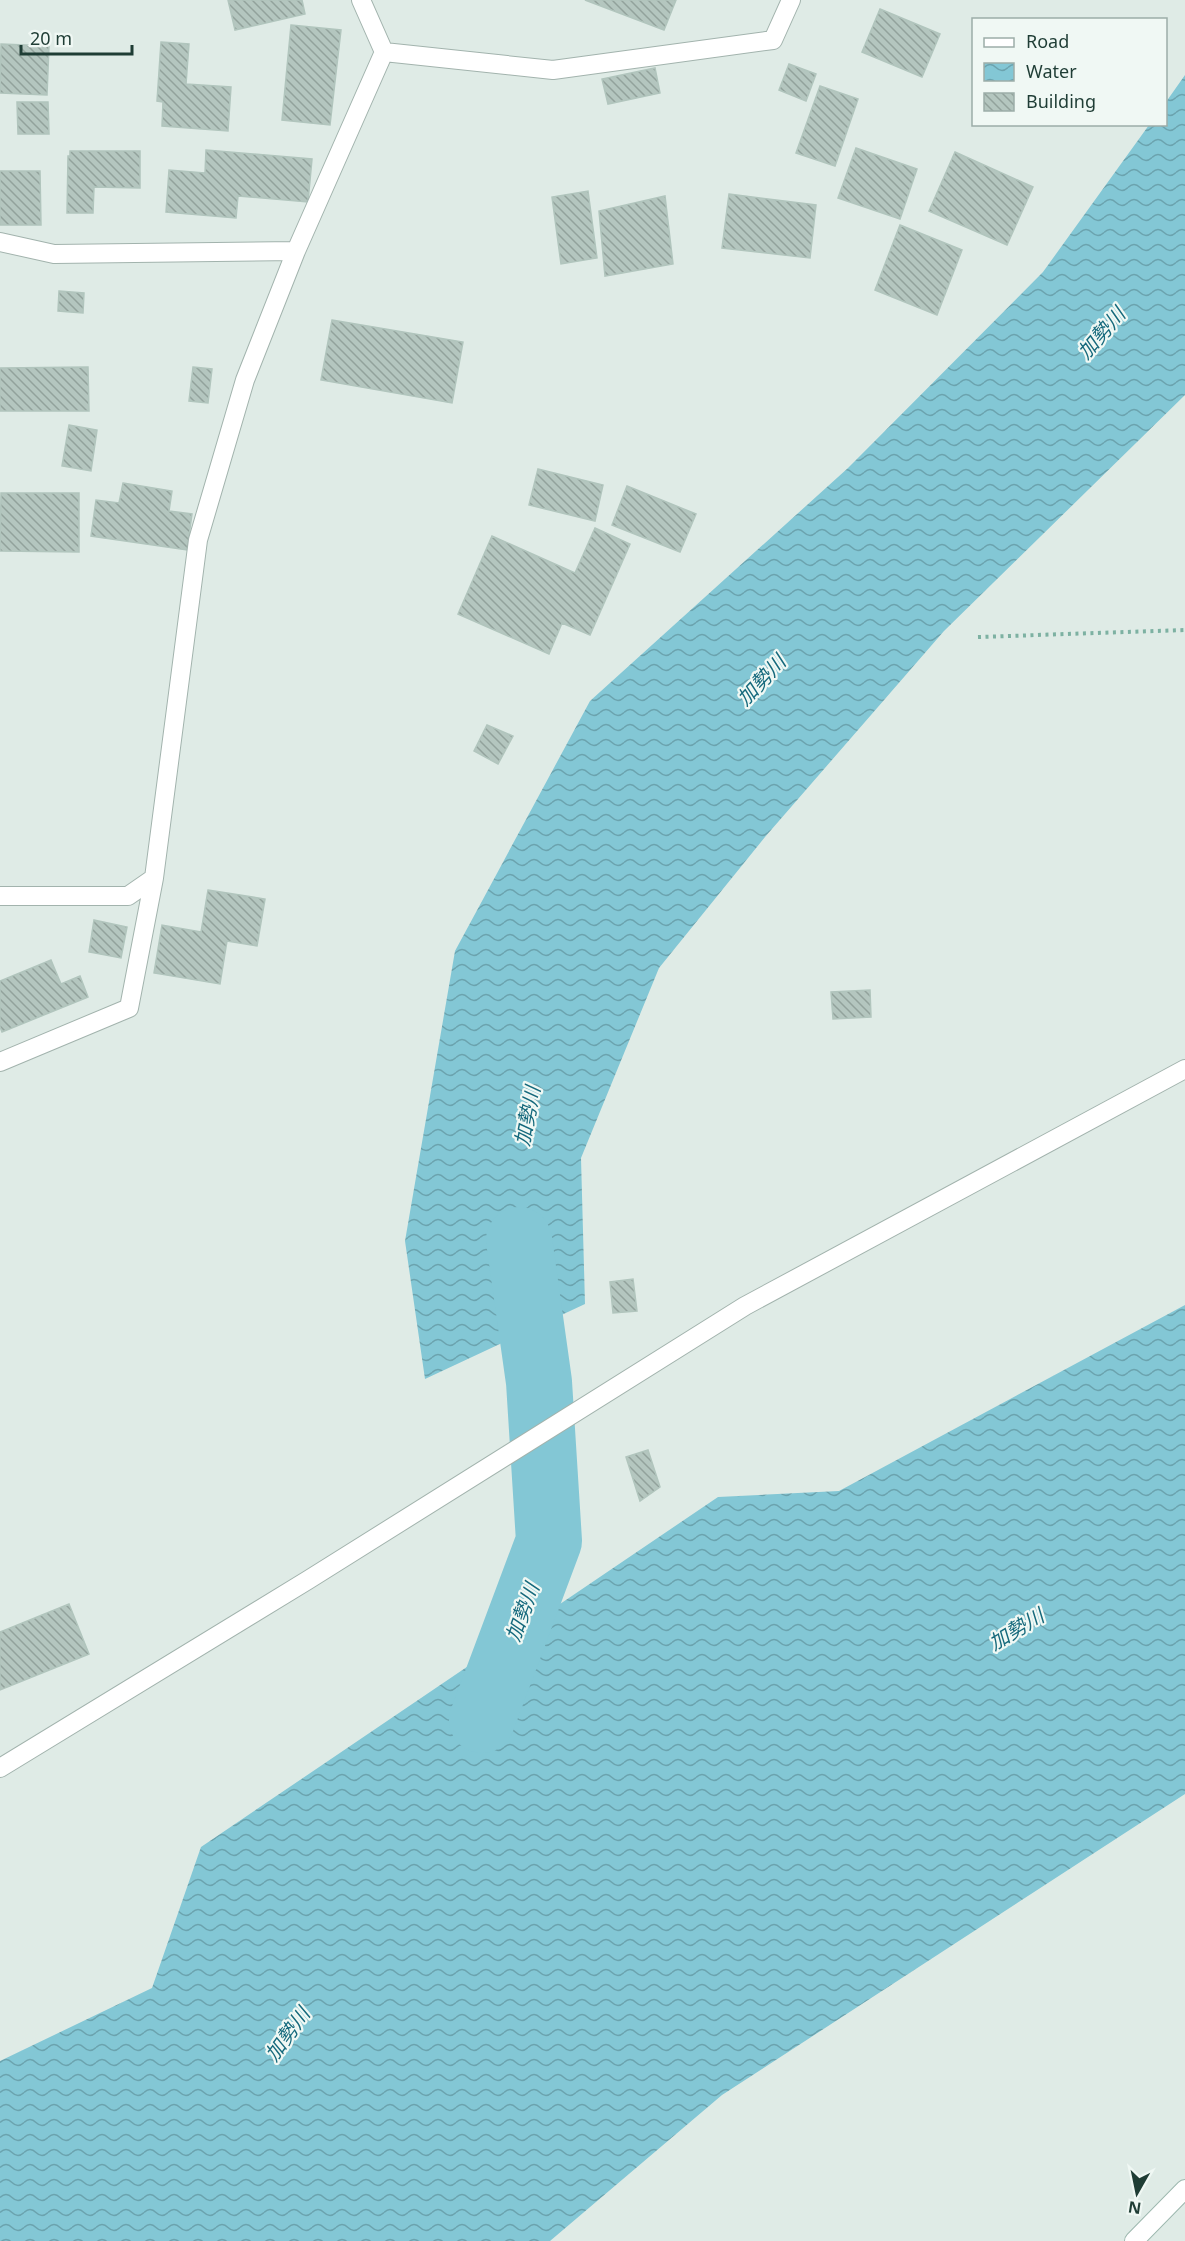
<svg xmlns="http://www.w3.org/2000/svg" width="1185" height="2241" font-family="'Noto Sans','Noto Sans JP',sans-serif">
  <defs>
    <pattern id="water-waves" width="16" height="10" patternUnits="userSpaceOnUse" patternTransform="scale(1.5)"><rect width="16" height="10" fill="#83c7d5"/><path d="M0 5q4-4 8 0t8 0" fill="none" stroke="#6ba3ae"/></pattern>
    <pattern id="building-back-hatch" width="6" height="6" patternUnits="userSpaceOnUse" patternTransform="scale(1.5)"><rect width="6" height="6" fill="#b4c6bf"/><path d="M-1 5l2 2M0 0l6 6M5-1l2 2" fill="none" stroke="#92a29c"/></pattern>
  </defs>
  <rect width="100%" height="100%" fill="#dfebe6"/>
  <path fill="url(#water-waves)" d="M 1185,75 L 1185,395 L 944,631 L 765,837 L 659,968 L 581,1158 L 585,1304 L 425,1379 L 405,1241 L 455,951 L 590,701 L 848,468 L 1043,272 L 1149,125 L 1166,124 L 1166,102 Z
    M 1185,1305 L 1185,1794 L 722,2095 L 550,2241 L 0,2241 L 0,2061 L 152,1988 L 201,1847 L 718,1497 L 839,1491 Z"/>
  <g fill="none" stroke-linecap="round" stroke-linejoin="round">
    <path stroke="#83c7d5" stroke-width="66" d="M 482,1720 L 549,1541 L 539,1382 L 519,1240"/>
  </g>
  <path fill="url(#building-back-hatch)" stroke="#b1c5bd" stroke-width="1.5" d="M 228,0 L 302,0 L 305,14 L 235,30 Z
    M 585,0 L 676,0 L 664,30 Z
    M 880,9 L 940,34 L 922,77 L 862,52 Z
    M 291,25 L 341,30 L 330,125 L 282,120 Z
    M 161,42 L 189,44 L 186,84 L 231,87 L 228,131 L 162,126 L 163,102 L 157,101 Z
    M 1,44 L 49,46 L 47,95 L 0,93 Z
    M 789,64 L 816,74 L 806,101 L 779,90 Z
    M 655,68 L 660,93 L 608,104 L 602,79 Z
    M 820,86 L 858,99 L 835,166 L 796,153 Z
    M 17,102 L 48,102 L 49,134 L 18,134 Z
    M 856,148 L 917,169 L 900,219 L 838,198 Z
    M 206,150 L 312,159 L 308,202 L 238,196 L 236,218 L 166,212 L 169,170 L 205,173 Z
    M 70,151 L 140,151 L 140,188 L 94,187 L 93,213 L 67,213 L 68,156 L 70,156 Z
    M 955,152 L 1033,187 L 1007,245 L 929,211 Z
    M 0,171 L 40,171 L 41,225 L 0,225 Z
    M 588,191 L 597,258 L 561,264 L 552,197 Z
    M 729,194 L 816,205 L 810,258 L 722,248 Z
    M 665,196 L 673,264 L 605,276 L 599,211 Z
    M 900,225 L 962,250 L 937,315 L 875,290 Z
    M 59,291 L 84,293 L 83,313 L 58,311 Z
    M 332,320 L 463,342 L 452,403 L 321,380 Z
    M 88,367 L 89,411 L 0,411 L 0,368 Z
    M 193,367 L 212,369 L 208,403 L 189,401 Z
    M 69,425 L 97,430 L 91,471 L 62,466 Z
    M 538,469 L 603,485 L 595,521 L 529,505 Z
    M 123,483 L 172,491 L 169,511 L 192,514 L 187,550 L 91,536 L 96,500 L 119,503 Z
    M 627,486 L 696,514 L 680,552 L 612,525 Z
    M 1,493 L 79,493 L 79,552 L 0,551 Z
    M 595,528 L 630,544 L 590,635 L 562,623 L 549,654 L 458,614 L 492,536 L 575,573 Z
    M 487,725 L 513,736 L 498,764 L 474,751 Z
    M 208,890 L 265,899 L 257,946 L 227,941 L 220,984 L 154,973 L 162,925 L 201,932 Z
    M 94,920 L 127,927 L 121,958 L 89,952 Z
    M 51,960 L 61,984 L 80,976 L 88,997 L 2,1032 L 0,1027 L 0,981 Z
    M 870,990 L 871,1017 L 833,1019 L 831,992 Z
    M 633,1279 L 637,1311 L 613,1313 L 610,1282 Z
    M 648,1450 L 660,1487 L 640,1501 L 626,1457 Z
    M 69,1604 L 89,1654 L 0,1690 L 0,1632 Z"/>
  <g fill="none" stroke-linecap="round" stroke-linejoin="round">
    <defs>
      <path id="street" d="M 384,52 L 553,70 L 773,40 L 791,0
        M 0,242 L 54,254 L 296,251
        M 0,896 L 128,896 L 154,878
        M 0,1062 L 129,1008 L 154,878 L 198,540 L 245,380 L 296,251 L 384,52 L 361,0
        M 0,1768 L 308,1580 L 745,1306 L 1185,1069"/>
      <path id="secondary" d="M 1134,2241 L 1185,2189"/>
    </defs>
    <use href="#street" stroke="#a2b3ad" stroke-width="20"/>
    <use href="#secondary" stroke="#9db8af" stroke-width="20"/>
    <path stroke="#7db1a2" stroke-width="4" stroke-dasharray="3 4.5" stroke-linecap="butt" d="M 978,637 L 1185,630"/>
    <use href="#street" stroke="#fff" stroke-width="18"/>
    <use href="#secondary" stroke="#fff" stroke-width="18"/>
  </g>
  <g text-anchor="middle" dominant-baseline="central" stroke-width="4.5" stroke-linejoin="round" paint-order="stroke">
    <g font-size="20" font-style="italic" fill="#15697c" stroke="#f0f8f4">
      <text transform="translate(1101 333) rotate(-49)">加勢川</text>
      <text transform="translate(761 680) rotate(-47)">加勢川</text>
      <text transform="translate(527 1116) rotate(-79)">加勢川</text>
      <text transform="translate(522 1612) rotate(-70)">加勢川</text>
      <text transform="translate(1016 1629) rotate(-31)">加勢川</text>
      <text transform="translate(287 2034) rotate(-54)">加勢川</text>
    </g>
  </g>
  <rect x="972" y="18" width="195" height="108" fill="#f0f8f4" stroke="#9cada8" stroke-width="1.5"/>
  <rect x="984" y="38" width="30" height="9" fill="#ffffff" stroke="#9cada8" stroke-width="1.5"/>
  <text x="1026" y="48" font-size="18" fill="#1f3d35">Road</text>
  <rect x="984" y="63" width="30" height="18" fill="url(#water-waves)" stroke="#9cada8" stroke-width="1.5"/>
  <text x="1026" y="78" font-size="18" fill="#1f3d35">Water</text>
  <rect x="984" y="93" width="30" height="18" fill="url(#building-back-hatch)" stroke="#9cada8" stroke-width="1.5"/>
  <text x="1026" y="108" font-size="18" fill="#1f3d35">Building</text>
  <g transform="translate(1137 2193) rotate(189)" stroke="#f0f8f4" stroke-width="4.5" paint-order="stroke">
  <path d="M0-4.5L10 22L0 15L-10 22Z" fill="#1f3d35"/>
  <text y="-9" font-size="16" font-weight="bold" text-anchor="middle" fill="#1f3d35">N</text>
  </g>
  <path d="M21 45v9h111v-9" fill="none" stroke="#1f3d35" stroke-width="3"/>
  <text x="30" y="45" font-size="18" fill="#1f3d35" stroke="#f0f8f4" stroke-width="4.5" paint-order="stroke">20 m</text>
</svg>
